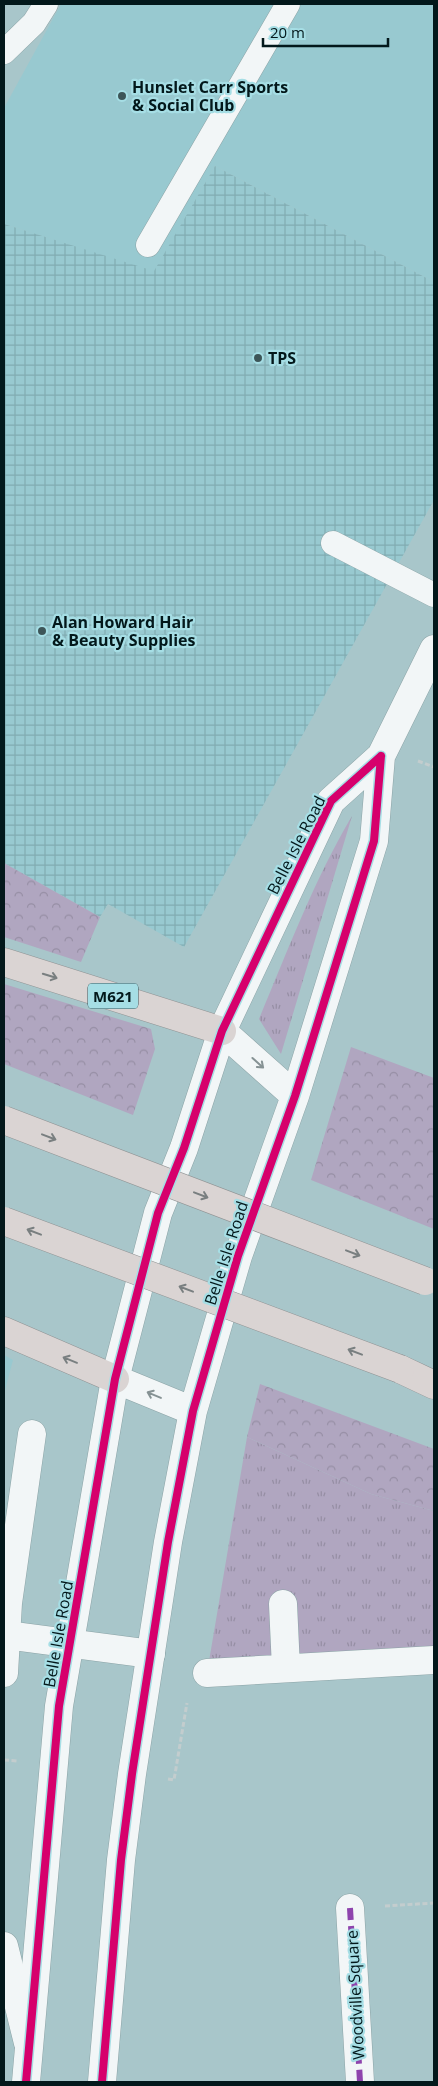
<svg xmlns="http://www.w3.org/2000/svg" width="438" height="2086" font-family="'Open Sans',sans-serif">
  <defs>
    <pattern id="industrial-grid" width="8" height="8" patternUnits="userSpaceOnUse" patternTransform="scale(1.25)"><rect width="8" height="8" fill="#98c9d0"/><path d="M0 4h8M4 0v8" fill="none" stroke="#81acb2"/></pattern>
    <pattern id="grass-tufts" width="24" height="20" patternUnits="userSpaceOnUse" patternTransform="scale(1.25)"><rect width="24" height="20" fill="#b0a6c0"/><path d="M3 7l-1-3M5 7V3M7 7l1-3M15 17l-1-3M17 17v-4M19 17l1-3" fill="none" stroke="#968ea4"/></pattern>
    <pattern id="forest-crowns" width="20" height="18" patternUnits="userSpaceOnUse" patternTransform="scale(1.25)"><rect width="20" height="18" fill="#b0a6c0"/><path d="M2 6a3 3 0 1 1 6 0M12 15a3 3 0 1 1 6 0" fill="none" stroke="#968ea4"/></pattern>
  </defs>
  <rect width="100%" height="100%" fill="#a8c6ca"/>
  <path fill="#98c9d0" d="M 61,4 L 429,4 L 434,6 L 434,282 L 215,166 L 154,272 L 4,224 L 4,108 Z
    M 4,1355 L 13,1360 L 4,1394 Z"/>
  <path fill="url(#industrial-grid)" d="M 215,166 L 434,282 L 434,500 L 184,947 L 108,904 L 100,917 L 4,863 L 4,224 L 154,271 Z"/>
  <path fill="url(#grass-tufts)" d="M 352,816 L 281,1054 L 259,1019 C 288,950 314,880 352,816 Z
    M 247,1437 L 371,1494 L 434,1511 L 434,1660 L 207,1673 Z"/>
  <path fill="url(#forest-crowns)" d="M 4,863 L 100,917 L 81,962 L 4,937 Z
    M 4,984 L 151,1029 L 155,1049 L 133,1115 L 4,1064 Z
    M 351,1047 L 434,1078 L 434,1229 L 311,1180 Z
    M 260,1384 L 434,1449 L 434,1511 L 371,1494 L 247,1437 Z"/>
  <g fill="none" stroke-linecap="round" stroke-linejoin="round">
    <defs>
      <path id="service" d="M 4,52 L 34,23 L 46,4
        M 148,245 L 288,4
        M 333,543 L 434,595"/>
      <path id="minor" d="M 283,1604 L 286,1668
        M 6,1635 L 151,1654
        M 4,1673 L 8,1603 L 32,1434
        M 207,1673 L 434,1660
        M 350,1908 L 360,2082
        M 4,1946 L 28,2043"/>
      <path id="tertiary" d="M 222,1031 L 295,1096
        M 115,1379 L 193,1411
        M 26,2082 L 59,1706 L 115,1379 L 158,1213 L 184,1148 L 222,1031 L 331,801 L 381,756
        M 102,2082 L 121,1860 L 132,1774 L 168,1542 L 193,1411 L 238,1256 L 295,1096 L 374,841 L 381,756 L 434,649"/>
      <path id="motorway" d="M 4,962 L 222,1031
        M 4,1331 L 115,1379
        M 400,1369 L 434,1385"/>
    </defs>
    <use href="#service" stroke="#8ba3a6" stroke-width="25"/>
    <use href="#minor" stroke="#8ba3a6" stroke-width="29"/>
    <use href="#tertiary" stroke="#8ba3a6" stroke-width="29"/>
    <use href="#motorway" stroke="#909394" stroke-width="29"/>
    <path stroke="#c3cdce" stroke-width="3" stroke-dasharray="5 2.5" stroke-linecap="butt" d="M 418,761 L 434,767
      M 4,1760 L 18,1761
      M 168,1779 L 174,1780 L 187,1703
      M 385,1906 L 434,1903"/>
    <use href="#service" stroke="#f2f6f7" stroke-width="24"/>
    <use href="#minor" stroke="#f2f6f7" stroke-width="28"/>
    <use href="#tertiary" stroke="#f2f6f7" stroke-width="28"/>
    <use href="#motorway" stroke="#dad4d3" stroke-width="28"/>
    <defs>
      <path id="motorway-bridge" d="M 4,1120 L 425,1281
        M 4,1221 L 400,1369"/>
    </defs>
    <use href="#motorway-bridge" stroke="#909394" stroke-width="29" stroke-linecap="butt"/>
    <use href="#motorway-bridge" stroke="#dad4d3" stroke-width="28"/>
    <path stroke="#8e44ad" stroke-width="6" stroke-dasharray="12 6" stroke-linecap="butt" d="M 350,1908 L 360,2082"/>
    <defs>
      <path id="cycleway" d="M 26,2082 L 59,1706 L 115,1379 L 158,1213 L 184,1148 L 222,1031 L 331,801 L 381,756
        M 102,2082 L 121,1860 L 132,1774 L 168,1542 L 193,1411 L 238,1256 L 295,1096 L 374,841 L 381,756"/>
    </defs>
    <use href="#cycleway" stroke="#a6dee5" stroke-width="11"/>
    <use href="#cycleway" stroke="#d6006c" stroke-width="8"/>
  </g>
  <defs><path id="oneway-shaft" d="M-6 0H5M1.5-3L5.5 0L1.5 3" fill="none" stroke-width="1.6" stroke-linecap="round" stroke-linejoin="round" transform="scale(1.25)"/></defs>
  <g stroke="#797f80">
    <use href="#oneway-shaft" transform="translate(50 976) rotate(17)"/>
    <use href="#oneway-shaft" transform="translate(49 1137) rotate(21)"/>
    <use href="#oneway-shaft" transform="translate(201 1195) rotate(21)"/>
    <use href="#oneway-shaft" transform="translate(34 1232) rotate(-159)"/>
    <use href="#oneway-shaft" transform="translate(353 1253) rotate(21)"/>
    <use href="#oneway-shaft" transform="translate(186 1289) rotate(-159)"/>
    <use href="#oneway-shaft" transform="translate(355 1352) rotate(-159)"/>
    <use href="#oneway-shaft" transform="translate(70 1360) rotate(-158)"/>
  </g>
  <g stroke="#869294">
    <use href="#oneway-shaft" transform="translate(258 1063) rotate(42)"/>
    <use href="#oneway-shaft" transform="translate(154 1395) rotate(-157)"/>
  </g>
  <g fill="#3d5558" stroke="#a6dee5" stroke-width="2">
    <circle cx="122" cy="96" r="5"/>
    <circle cx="258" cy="358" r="5"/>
    <circle cx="42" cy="631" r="5"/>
  </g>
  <g text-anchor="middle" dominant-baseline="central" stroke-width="4.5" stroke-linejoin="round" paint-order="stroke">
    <rect fill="#a6dee5" stroke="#345358" stroke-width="1" x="88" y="983.5" width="50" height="25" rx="4"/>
    <g font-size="15" font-weight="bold" fill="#03181b">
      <text x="113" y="996">M621</text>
    </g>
    <g font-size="16" font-weight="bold" fill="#03181b" stroke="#a6dee5" text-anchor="start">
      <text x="132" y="87">Hunslet Carr Sports<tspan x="132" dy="18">&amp; Social Club</tspan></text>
      <text x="268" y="358">TPS</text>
      <text x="52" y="622">Alan Howard Hair<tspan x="52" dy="18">&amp; Beauty Supplies</tspan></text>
    </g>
    <g font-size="16" fill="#03181b" stroke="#a6dee5">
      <text transform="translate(296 845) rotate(-63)">Belle Isle Road</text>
      <text transform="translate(226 1253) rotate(-72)">Belle Isle Road</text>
      <text transform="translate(58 1634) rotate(-80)">Belle Isle Road</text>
      <text transform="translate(355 1995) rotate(-93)">Woodville Square</text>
    </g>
  </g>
  <rect width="438" height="2086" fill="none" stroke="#03181b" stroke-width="10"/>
  <path d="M263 38v8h125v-8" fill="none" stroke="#03181b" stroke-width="2.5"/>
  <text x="270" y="38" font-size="15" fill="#03181b" stroke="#a6dee5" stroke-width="4" paint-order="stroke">20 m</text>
</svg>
